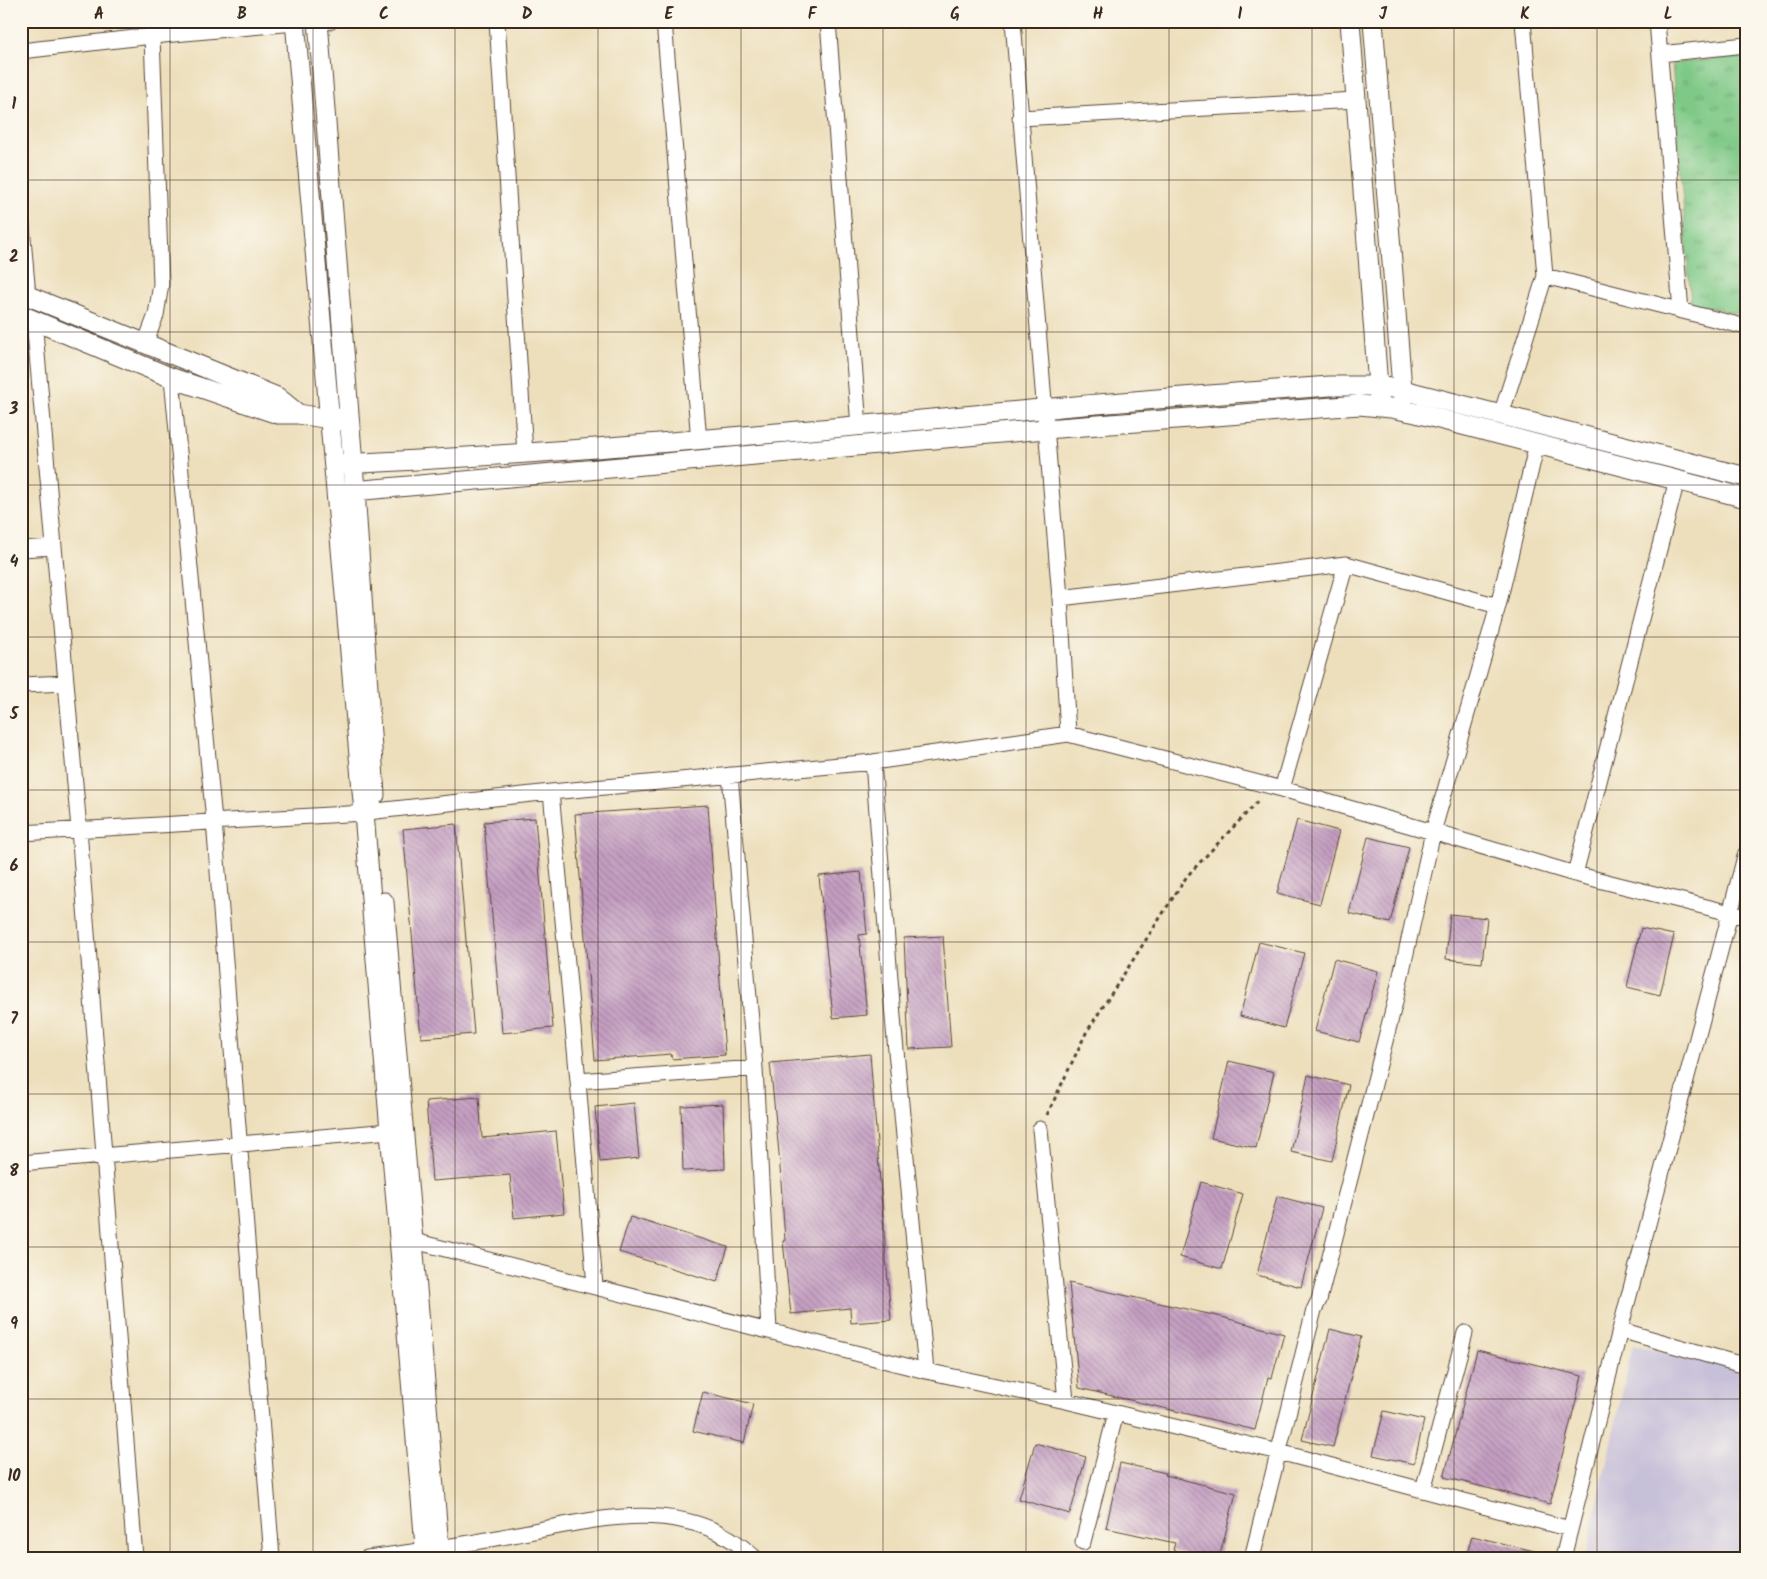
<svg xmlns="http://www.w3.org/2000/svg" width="1767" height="1579" font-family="Kalam,sans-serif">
  <defs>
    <pattern id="park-tufts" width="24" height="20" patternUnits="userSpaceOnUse" patternTransform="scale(1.25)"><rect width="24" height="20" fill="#7fc987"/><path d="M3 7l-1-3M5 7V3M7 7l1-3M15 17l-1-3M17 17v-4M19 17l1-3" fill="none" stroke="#69a36e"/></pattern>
    <pattern id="building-back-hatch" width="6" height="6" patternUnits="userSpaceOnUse" patternTransform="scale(1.25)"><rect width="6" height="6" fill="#c49ec2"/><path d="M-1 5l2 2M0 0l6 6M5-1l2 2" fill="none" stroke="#a0819d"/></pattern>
  </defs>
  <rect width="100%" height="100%" fill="#fbf7ec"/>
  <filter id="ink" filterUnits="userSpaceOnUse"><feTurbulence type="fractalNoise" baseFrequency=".02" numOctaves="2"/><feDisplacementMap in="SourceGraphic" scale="10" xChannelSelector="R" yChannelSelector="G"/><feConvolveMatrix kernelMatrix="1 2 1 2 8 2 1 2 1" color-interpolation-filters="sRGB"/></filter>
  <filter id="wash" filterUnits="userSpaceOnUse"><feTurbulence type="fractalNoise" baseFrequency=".0096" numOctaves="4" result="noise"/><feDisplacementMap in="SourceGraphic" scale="20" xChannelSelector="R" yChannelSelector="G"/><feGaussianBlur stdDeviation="1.12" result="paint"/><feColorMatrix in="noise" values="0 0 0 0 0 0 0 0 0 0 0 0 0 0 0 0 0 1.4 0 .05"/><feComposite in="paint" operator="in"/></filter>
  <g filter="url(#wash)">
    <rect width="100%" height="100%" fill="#eddfbc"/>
    <path fill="#c7c0d9" d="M 1633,1345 L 1746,1369 L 1746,1558 L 1585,1558 Z"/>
    <path fill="url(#park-tufts)" stroke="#5d7a52" d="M 1746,56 L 1746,316 L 1691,303 L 1672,63 Z"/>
    <g id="blocks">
      <path fill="url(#building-back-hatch)" d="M 708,805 L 725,1055 L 672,1059 L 671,1054 L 595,1060 L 575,814 Z
        M 535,818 L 553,1028 L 502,1033 L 484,822 Z
        M 1297,820 L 1339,831 L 1320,904 L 1277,893 Z
        M 456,824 L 474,1034 L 421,1038 L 403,829 Z
        M 1368,837 L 1409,847 L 1390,923 L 1349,913 Z
        M 861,872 L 867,934 L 859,935 L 867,1015 L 833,1018 L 819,876 Z
        M 1450,914 L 1487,918 L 1482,963 L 1446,959 Z
        M 1641,928 L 1674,935 L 1660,995 L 1627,987 Z
        M 943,936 L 951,1047 L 909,1049 L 904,938 Z
        M 1259,942 L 1304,953 L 1284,1028 L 1240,1016 Z
        M 1334,959 L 1378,971 L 1359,1042 L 1315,1031 Z
        M 870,1054 L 891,1320 L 851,1323 L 850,1308 L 791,1314 L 783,1241 L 785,1240 L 779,1153 L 770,1063 Z
        M 1229,1061 L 1274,1072 L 1256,1148 L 1211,1138 Z
        M 1308,1075 L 1349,1085 L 1332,1161 L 1291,1152 Z
        M 479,1097 L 482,1138 L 556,1131 L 564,1213 L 514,1218 L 510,1175 L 432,1181 L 426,1101 Z
        M 634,1103 L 639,1158 L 600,1162 L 595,1107 Z
        M 723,1104 L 725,1169 L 683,1171 L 681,1106 Z
        M 1201,1182 L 1243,1194 L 1222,1269 L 1180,1257 Z
        M 1277,1196 L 1322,1208 L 1301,1287 L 1257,1275 Z
        M 630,1217 L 728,1247 L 717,1282 L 619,1252 Z
        M 1069,1283 L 1222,1317 L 1284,1334 L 1272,1378 L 1268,1377 L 1255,1430 L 1079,1388 Z
        M 1330,1329 L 1361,1337 L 1333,1447 L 1302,1440 Z
        M 1477,1350 L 1582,1376 L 1550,1504 L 1444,1477 Z
        M 703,1392 L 753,1404 L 744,1443 L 693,1431 Z
        M 1384,1411 L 1424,1420 L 1414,1464 L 1373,1455 Z
        M 1035,1443 L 1086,1457 L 1070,1514 L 1019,1499 Z
        M 1120,1463 L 1166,1473 L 1165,1475 L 1236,1493 L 1219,1558 L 1202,1558 L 1173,1550 L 1175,1543 L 1106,1528 Z
        M 1472,1536 L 1538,1552 L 1538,1558 L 1466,1558 Z"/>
    </g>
  </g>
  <g filter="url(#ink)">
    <use href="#blocks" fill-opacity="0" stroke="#564536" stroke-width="1"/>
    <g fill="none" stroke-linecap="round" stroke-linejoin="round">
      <defs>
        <path id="minor" d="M 497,21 L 525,454
          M 664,21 L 699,441
          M 828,21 L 859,427
          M 1013,21 L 1060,598 L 1068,734
          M 1657,21 L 1681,311
          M 318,23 L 331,21
          M 21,51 L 152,36 L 295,23
          M 1660,54 L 1746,45
          M 1020,118 L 1356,100
          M 21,215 L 28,296
          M 1545,276 L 1746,327
          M 34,320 L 79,829 L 135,1558
          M 145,344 L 156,315 L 161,284 L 152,36
          M 172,378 L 214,821 L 272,1558
          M 1501,415 L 1545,276 L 1523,21
          M 21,549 L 54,547
          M 1060,598 L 1346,564 L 1498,606
          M 21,685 L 66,683
          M 873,762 L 894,1029 L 926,1371
          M 730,775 L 755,1068 L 769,1330
          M 1282,789 L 1346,564
          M 551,792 L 578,1081 L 595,1286
          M 21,833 L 364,813 L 376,811 L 551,792 L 873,762 L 1068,734 L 1282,789 L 1433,832 L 1575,874 L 1746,917
          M 1575,874 L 1677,480
          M 578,1081 L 755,1068
          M 1040,1129 L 1066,1401
          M 21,1163 L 390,1131
          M 402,1241 L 414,1241 L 926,1371 L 1066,1401 L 1279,1452 L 1570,1529
          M 1620,1330 L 1746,1366
          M 1423,1490 L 1465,1333
          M 1083,1542 L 1116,1413
          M 367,1558 C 413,1552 457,1546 502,1537 C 587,1522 684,1490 755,1558
          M 1252,1558 L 1314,1310 L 1319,1300 L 1395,1002 L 1433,832 L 1498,606 L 1537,444
          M 1563,1558 L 1620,1330 L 1746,853"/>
        <path id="tertiary" d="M 295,21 L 364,813 L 390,1131 L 426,1558
          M 318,21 L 355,490 L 375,795
          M 1350,21 L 1379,399
          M 1373,21 L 1403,401
          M 21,293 L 277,397 L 298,414
          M 21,315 L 172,378 L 269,411 L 278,414 L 298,414 L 330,419 L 340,418
          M 341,464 C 575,453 809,430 1042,409 C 1138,400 1234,393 1330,386 L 1379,386 L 1403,390 L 1746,477
          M 342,492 L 1045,429 L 1359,405 L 1391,408 L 1416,413 L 1746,498
          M 384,902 L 440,1558"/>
      </defs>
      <use href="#minor" stroke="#564536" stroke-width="17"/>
      <use href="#tertiary" stroke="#564536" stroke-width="21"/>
      <path stroke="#564536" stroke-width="3" stroke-dasharray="4 4" stroke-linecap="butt" d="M 1047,1115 L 1086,1033 L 1187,876 L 1260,799"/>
      <use href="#minor" stroke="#fff" stroke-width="15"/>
      <use href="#tertiary" stroke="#fff" stroke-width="19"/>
    </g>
  </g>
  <path fill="none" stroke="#3b2a1e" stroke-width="1" stroke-opacity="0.55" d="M 170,21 L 170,1558M 313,21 L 313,1558M 455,21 L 455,1558M 598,21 L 598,1558M 741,21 L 741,1558M 883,21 L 883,1558M 1026,21 L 1026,1558M 1169,21 L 1169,1558M 1312,21 L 1312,1558M 1454,21 L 1454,1558M 1597,21 L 1597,1558M 21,180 L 1746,180M 21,332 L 1746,332M 21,485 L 1746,485M 21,637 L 1746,637M 21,790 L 1746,790M 21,942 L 1746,942M 21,1094 L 1746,1094M 21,1247 L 1746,1247M 21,1399 L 1746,1399"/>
  <rect width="1767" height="1579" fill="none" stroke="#fbf7ec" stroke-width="55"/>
  <rect x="28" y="28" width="1712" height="1524" fill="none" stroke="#3b2a1e" stroke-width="2"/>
  <g font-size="16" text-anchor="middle" font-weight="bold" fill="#3b2a1e">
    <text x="99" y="19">A</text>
    <text x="242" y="19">B</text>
    <text x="384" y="19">C</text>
    <text x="527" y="19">D</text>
    <text x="669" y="19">E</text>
    <text x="812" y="19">F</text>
    <text x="955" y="19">G</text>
    <text x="1098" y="19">H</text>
    <text x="1240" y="19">I</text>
    <text x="1383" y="19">J</text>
    <text x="1525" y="19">K</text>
    <text x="1668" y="19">L</text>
    <text x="14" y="109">1</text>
    <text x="14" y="262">2</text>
    <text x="14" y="414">3</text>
    <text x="14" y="567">4</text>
    <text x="14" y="719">5</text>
    <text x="14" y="871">6</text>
    <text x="14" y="1024">7</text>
    <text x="14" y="1176">8</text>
    <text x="14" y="1329">9</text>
    <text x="14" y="1481">10</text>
  </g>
</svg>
